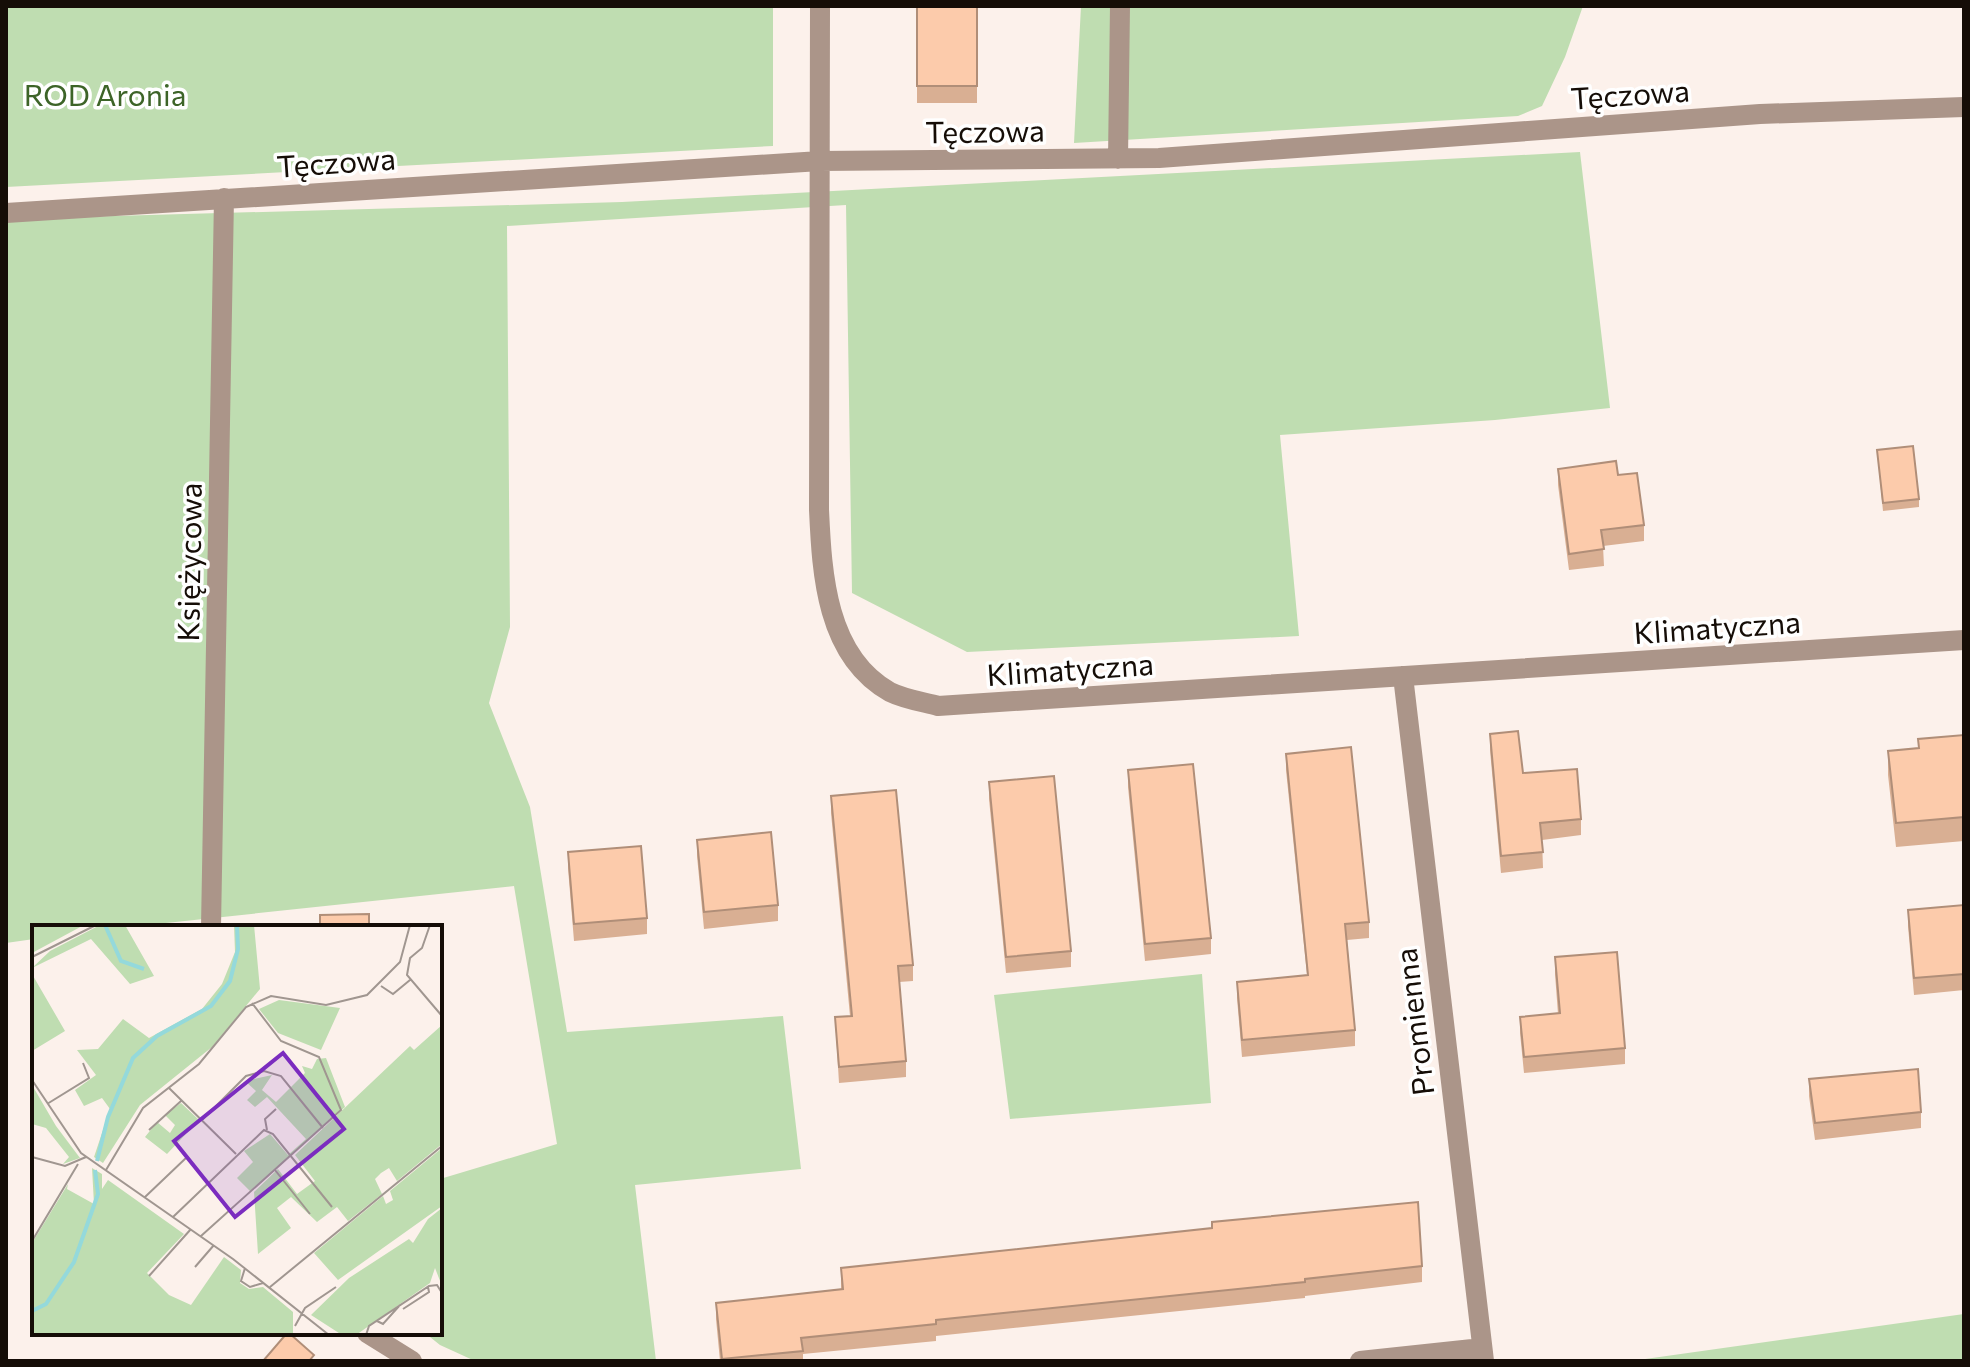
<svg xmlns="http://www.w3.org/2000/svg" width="1970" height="1367" font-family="Commissioner,sans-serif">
  <rect width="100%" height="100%" fill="#fcf1eb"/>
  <path fill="#bfddb1" d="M 6,6 L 773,6 L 773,146 L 6,187 Z
    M 1081,6 L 1583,6 L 1565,57 L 1542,106 L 1518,116 L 1074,143 Z
    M 1580,152 L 1610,408 L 1495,420 L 1280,435 L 1299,636 L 967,652 L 852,593 L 846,205 L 507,226 L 510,627 L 489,703 L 530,807 L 567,1032 L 783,1016 L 801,1169 L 635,1185 L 656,1361 L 475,1361 L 440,1345 L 425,1333 L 440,1333 L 440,1179 L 557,1144 L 514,886 L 128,927 L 34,927 L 34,939 L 6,943 L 6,219 L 622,202 Z
    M 1202,974 L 1211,1103 L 1010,1119 L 994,995 Z
    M 1964,1314 L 1964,1361 L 1631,1361 Z"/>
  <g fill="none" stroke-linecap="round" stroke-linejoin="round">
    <path stroke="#ab9589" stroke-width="20" d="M 820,6 L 819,510 C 822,574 826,656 890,692 C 904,699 923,702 938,706 L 1964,640
      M 1118,159 L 1120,6
      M 6,213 L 820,161 L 1159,158 L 1760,114 L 1964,107
      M 1403,676 L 1484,1361
      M 211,927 L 224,198
      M 367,1333 L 412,1361
      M 1360,1361 L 1482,1348"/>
  </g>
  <path fill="#d9af93" d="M 917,6 L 977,6 L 977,103 L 917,103 Z
    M 1877,450 L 1919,499 L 1919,507 L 1883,511 Z
    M 1558,469 L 1644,525 L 1644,541 L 1603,546 L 1604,566 L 1569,570 L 1558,485 Z
    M 1490,734 L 1523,773 L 1581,819 L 1581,835 L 1542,840 L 1543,868 L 1501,873 L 1490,750 Z
    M 1964,735 L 1964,841 L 1896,847 L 1888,775 L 1888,751 L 1918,748 L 1918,739 Z
    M 1286,754 L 1369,922 L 1369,938 L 1347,940 L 1355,1030 L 1355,1046 L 1242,1057 L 1237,998 L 1237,982 L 1307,975 L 1286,770 Z
    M 1128,770 L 1211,938 L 1211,954 L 1145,961 L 1128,787 Z
    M 989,782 L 1071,951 L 1071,967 L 1006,973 L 989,799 Z
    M 831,796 L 913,965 L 913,981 L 899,982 L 906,1061 L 906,1077 L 839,1083 L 835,1017 L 850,1016 L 831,813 Z
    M 697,840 L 778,905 L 778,921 L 704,929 L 697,856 Z
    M 568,852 L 647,918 L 647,934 L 574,941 L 568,868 Z
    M 1964,905 L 1964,990 L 1914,995 L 1908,926 L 1908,910 Z
    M 1555,957 L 1625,1048 L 1625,1064 L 1524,1073 L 1520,1033 L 1520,1017 L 1558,1014 L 1555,974 Z
    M 1809,1079 L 1921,1112 L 1921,1128 L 1815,1140 L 1809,1096 Z
    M 1422,1266 L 1422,1282 L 1305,1296 L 1305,1298 L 936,1336 L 936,1341 L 803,1354 L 803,1361 L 720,1361 L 716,1319 L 716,1303 L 841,1289 L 841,1268 Z"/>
  <path fill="#fccbab" stroke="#b08e78" stroke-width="2" d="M 917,6 L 977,6 L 977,86 L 917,86 Z
    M 1913,446 L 1919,499 L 1883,503 L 1877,450 Z
    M 1616,461 L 1618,475 L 1637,473 L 1644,525 L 1601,530 L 1604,549 L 1569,554 L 1558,469 Z
    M 1518,731 L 1523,773 L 1577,769 L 1581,819 L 1540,823 L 1543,852 L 1501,856 L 1490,734 Z
    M 1964,735 L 1964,817 L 1896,823 L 1888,751 L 1919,748 L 1918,739 Z
    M 1351,747 L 1369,922 L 1345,924 L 1355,1030 L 1242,1040 L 1237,982 L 1308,975 L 1286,754 Z
    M 1193,764 L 1211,938 L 1145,944 L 1128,770 Z
    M 1054,776 L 1071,951 L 1006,957 L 989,782 Z
    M 896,790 L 913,965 L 898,966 L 906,1061 L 839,1067 L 835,1017 L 852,1016 L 831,796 Z
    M 771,832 L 778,905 L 704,912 L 697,840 Z
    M 641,846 L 647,918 L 574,924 L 568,852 Z
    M 1964,905 L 1964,974 L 1914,978 L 1908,910 Z
    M 369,914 L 369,927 L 320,927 L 320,915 Z
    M 1617,952 L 1625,1048 L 1524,1057 L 1520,1017 L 1560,1013 L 1555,957 Z
    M 1918,1069 L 1921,1112 L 1815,1123 L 1809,1079 Z
    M 1418,1202 L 1422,1266 L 1305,1279 L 1305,1282 L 936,1320 L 936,1324 L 801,1338 L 803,1351 L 722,1359 L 716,1303 L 843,1289 L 841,1268 L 1212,1228 L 1212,1222 Z
    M 287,1333 L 289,1333 L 314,1355 L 310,1360 L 311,1361 L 263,1361 Z"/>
  <g text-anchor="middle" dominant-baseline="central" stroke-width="7" stroke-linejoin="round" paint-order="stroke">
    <g font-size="30" fill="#3d6428" stroke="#fff">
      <text x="105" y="93">ROD Aronia</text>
    </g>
    <g font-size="30" fill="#150d07" stroke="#fff">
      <text transform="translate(1630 93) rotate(-4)">Tęczowa</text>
      <text transform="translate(985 130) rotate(-1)">Tęczowa</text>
      <text transform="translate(336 161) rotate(-4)">Tęczowa</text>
      <text transform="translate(188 562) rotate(-89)">Księżycowa</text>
      <text transform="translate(1717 626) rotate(-4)">Klimatyczna</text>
      <text transform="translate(1070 668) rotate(-4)">Klimatyczna</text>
      <text transform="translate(1413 1022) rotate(-97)">Promienna</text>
    </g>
  </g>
  <g transform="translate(32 925)">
    <rect width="410" height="410" fill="#fcf1eb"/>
    <path d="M 0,0 L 52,0 L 0,28 ZM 68,0 L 93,0 L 122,51 L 98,59 L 59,14 L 0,43 L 18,26 ZM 202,0 L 222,0 L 228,64 L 180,122 L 108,180 L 71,238 L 62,232 L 78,184 L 70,173 L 52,181 L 43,165 L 64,150 L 45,125 L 66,124 L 91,94 L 117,113 L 170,84 L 190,59 L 203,27 ZM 0,49 L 33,106 L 0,126 ZM 247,75 L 308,83 L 289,125 L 246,108 L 227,84 ZM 410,100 L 410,219 L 365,256 L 357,243 L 349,248 L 343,254 L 350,269 L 316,296 L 305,282 L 285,297 L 259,272 L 245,283 L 259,303 L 226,329 L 222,267 L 246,244 L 265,269 L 283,256 L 263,230 L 378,121 L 382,125 ZM 294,133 L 313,182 L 218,266 L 205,253 L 221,237 L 212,226 L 238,209 L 256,230 L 274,214 L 235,172 L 223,182 L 215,175 L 224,166 L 213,156 L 240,150 L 230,165 L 244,177 L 273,148 L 270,141 L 280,144 L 285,134 ZM 0,160 L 24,201 L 48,233 L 31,239 L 37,232 L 14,203 L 0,199 ZM 149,178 L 167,195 L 135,229 L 113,212 L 125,197 L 138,208 L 143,200 L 133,190 ZM 410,223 L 410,281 L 306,355 L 282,328 L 351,271 L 354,279 L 361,275 L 358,266 ZM 60,243 L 70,249 L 70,264 L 76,255 L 152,309 L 115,348 L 137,370 L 159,380 L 192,332 L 209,345 L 208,358 L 217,364 L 231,362 L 261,387 L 261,410 L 0,410 L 0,318 L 36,259 L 35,264 L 62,279 ZM 410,283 L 410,361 L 403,343 L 398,358 L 324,410 L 310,410 L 279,390 L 317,353 L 377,314 L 381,318 L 396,294 Z" fill="#bfddb1"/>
    <path fill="none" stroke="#94d9db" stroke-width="4" d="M 73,0 L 89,36 L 112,44M 65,236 L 76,192 L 101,133 L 125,111 L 179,81 L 198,56 L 206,24 L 205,0M 0,386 L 14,379 L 42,337 L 66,269 L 63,245"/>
    <path fill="none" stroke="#a09690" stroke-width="2" d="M 398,0 L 390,23 L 378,33 L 375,50 L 410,91M 0,32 L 64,0M 349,61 L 361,69 L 378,55M 0,155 L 49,228 L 201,334 L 297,410M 137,163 L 204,229M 15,179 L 57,153 L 51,138M 170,195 L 214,151 L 232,146 L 249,151 L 291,203M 117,205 L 149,176M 235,205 L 233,194 L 244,184M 0,232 L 33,241 L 54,232M 74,245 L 111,183 L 167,139 L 214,82 L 239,71 L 294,80 L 335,70 L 368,37 L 378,0M 243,245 L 278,289M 113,272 L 155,232M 141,292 L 232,205 L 241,209 L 300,282M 169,311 L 309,185 L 287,132 L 249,116 L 220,78M 0,316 L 46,239M 163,342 L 182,320M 213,343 L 209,356 L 218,362 L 231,358M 117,351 L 159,304M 238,362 L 410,221M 371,384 L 397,367 L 396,362M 345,396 L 351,399 L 368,380M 263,401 L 273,383 L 304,362M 334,410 L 337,401 L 397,361 L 405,360 L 410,368"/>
    <path fill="#7b2cbf" fill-opacity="0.15" stroke="#7b2cbf" stroke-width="4" d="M 251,128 L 312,204 L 203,292 L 142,216 Z"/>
    <rect width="410" height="410" fill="none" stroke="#150d07" stroke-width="4"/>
  </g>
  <rect width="1970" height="1367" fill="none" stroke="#150d07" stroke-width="16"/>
</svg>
